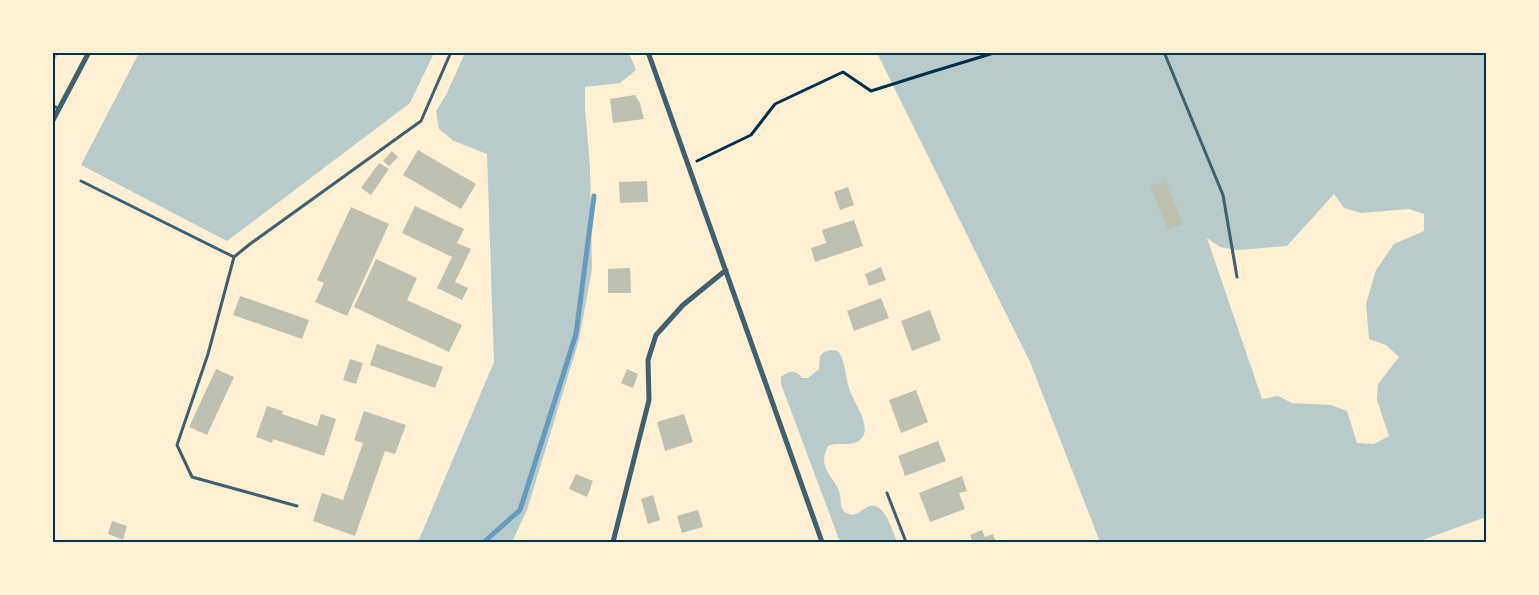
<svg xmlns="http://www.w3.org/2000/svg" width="1539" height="595" font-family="Lato,sans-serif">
  <rect width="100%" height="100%" fill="#fdf0d5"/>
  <path fill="#b9caca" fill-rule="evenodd" d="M 139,53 L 139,52 L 434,53 L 410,103 L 227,241 L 81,165 Z
    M 465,53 L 629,53 L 636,70 L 620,83 L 585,87 L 585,108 L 590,167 L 592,269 L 579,340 L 527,510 L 512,542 L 418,542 L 494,362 L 487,154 L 454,141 L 439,129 L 436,111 L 446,95 Z
    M 877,53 L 1486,53 L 1486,517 L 1417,542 L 1100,542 L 1030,362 ZM 1334,194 L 1344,208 L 1361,213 L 1409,209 L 1424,214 L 1424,231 L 1394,244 L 1376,270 L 1366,304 L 1369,339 L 1386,345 L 1399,357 L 1378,384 L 1377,400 L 1389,436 L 1374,444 L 1357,443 L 1347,411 L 1331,405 L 1292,403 L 1278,396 L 1262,399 L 1207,238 L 1220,247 L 1237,250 L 1287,246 Z
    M 831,350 L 838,351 C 846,363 845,375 849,388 C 853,402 873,427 861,439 C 852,448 838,441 828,446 C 817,468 832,474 839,491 C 842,499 838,511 849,514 C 856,517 860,511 866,508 C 883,497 893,531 897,542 L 840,542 L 781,384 L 781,377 C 789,371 795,369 802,378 L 808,378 L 819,369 L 820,356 L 824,352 Z"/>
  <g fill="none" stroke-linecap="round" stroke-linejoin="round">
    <path stroke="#669bbc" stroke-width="5" d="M 484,542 L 520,510 L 576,334 L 594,196"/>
  </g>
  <path fill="#bec0b2" d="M 52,52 L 59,52 L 52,65 Z
    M 635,95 L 640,103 L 644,119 L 613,123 L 610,99 Z
    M 418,150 L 476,184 L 461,209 L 403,175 Z
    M 392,151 L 398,157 L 389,166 L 383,161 Z
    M 379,163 L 389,169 L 371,195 L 361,188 Z
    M 1165,180 L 1183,224 L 1168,230 L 1150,186 Z
    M 647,181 L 648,202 L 620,203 L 619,182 Z
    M 848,187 L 854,205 L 840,210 L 834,192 Z
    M 415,206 L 464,229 L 457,243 L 471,249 L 455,282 L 468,288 L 462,300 L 437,288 L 452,257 L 402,233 Z
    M 351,207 L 389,224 L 347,316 L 315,302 L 324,283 L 317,280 Z
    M 854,220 L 863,246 L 815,262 L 811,248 L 826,243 L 822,230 Z
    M 376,259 L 417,278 L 407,300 L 462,325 L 449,352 L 354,307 Z
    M 881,267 L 886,280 L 869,286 L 865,274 Z
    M 630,268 L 631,293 L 608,293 L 608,269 Z
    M 240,296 L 309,320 L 302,339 L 233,315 Z
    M 881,298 L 889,318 L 854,331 L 847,311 Z
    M 930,310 L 941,340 L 912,351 L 901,321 Z
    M 377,344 L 443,367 L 435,388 L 370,365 Z
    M 350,359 L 363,363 L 356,384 L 343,380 Z
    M 216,369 L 234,377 L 207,435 L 189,427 Z
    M 627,369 L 638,374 L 633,388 L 621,383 Z
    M 916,390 L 928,422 L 901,433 L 889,400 Z
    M 267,406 L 283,411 L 282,414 L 317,426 L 321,414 L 336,419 L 324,456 L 273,439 L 272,443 L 256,437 Z
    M 364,411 L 406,425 L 395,454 L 385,451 L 355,536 L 313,521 L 322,493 L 343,500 L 363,443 L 354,440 Z
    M 684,414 L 693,442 L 665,451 L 657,422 Z
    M 938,441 L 946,461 L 905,476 L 898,456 Z
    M 576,474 L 593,481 L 587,497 L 569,489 Z
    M 962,476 L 967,491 L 959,493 L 965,509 L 930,522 L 919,493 Z
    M 653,495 L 660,520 L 648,524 L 641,499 Z
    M 698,510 L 703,527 L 682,533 L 677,516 Z
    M 112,521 L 127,526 L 123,540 L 108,534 Z
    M 982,530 L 985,537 L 993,534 L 996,542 L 973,542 L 970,535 Z"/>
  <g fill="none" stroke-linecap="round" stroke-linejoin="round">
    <path stroke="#003049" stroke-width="3" d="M 697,161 L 751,135 L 775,104 L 843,72 L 871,91 L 928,73 L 997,52"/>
    <path stroke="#3f606c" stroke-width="3" d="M 1164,52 L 1223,195 L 1237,277
      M 52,105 L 59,109
      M 81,181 L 234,257 L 250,244 L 421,121 L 451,52
      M 234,257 L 208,354 L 177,445 L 192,477 L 297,506
      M 887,493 L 906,542"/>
    <path stroke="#3f606c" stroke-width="5" d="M 648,52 L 822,542
      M 52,122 L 89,52
      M 613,542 L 649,400 L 648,360 L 656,335 L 683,305 L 726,270"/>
  </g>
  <rect width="1539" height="595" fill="none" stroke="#fdf0d5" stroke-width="108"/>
  <rect x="54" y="54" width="1431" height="487" fill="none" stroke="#003049" stroke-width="2"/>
</svg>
